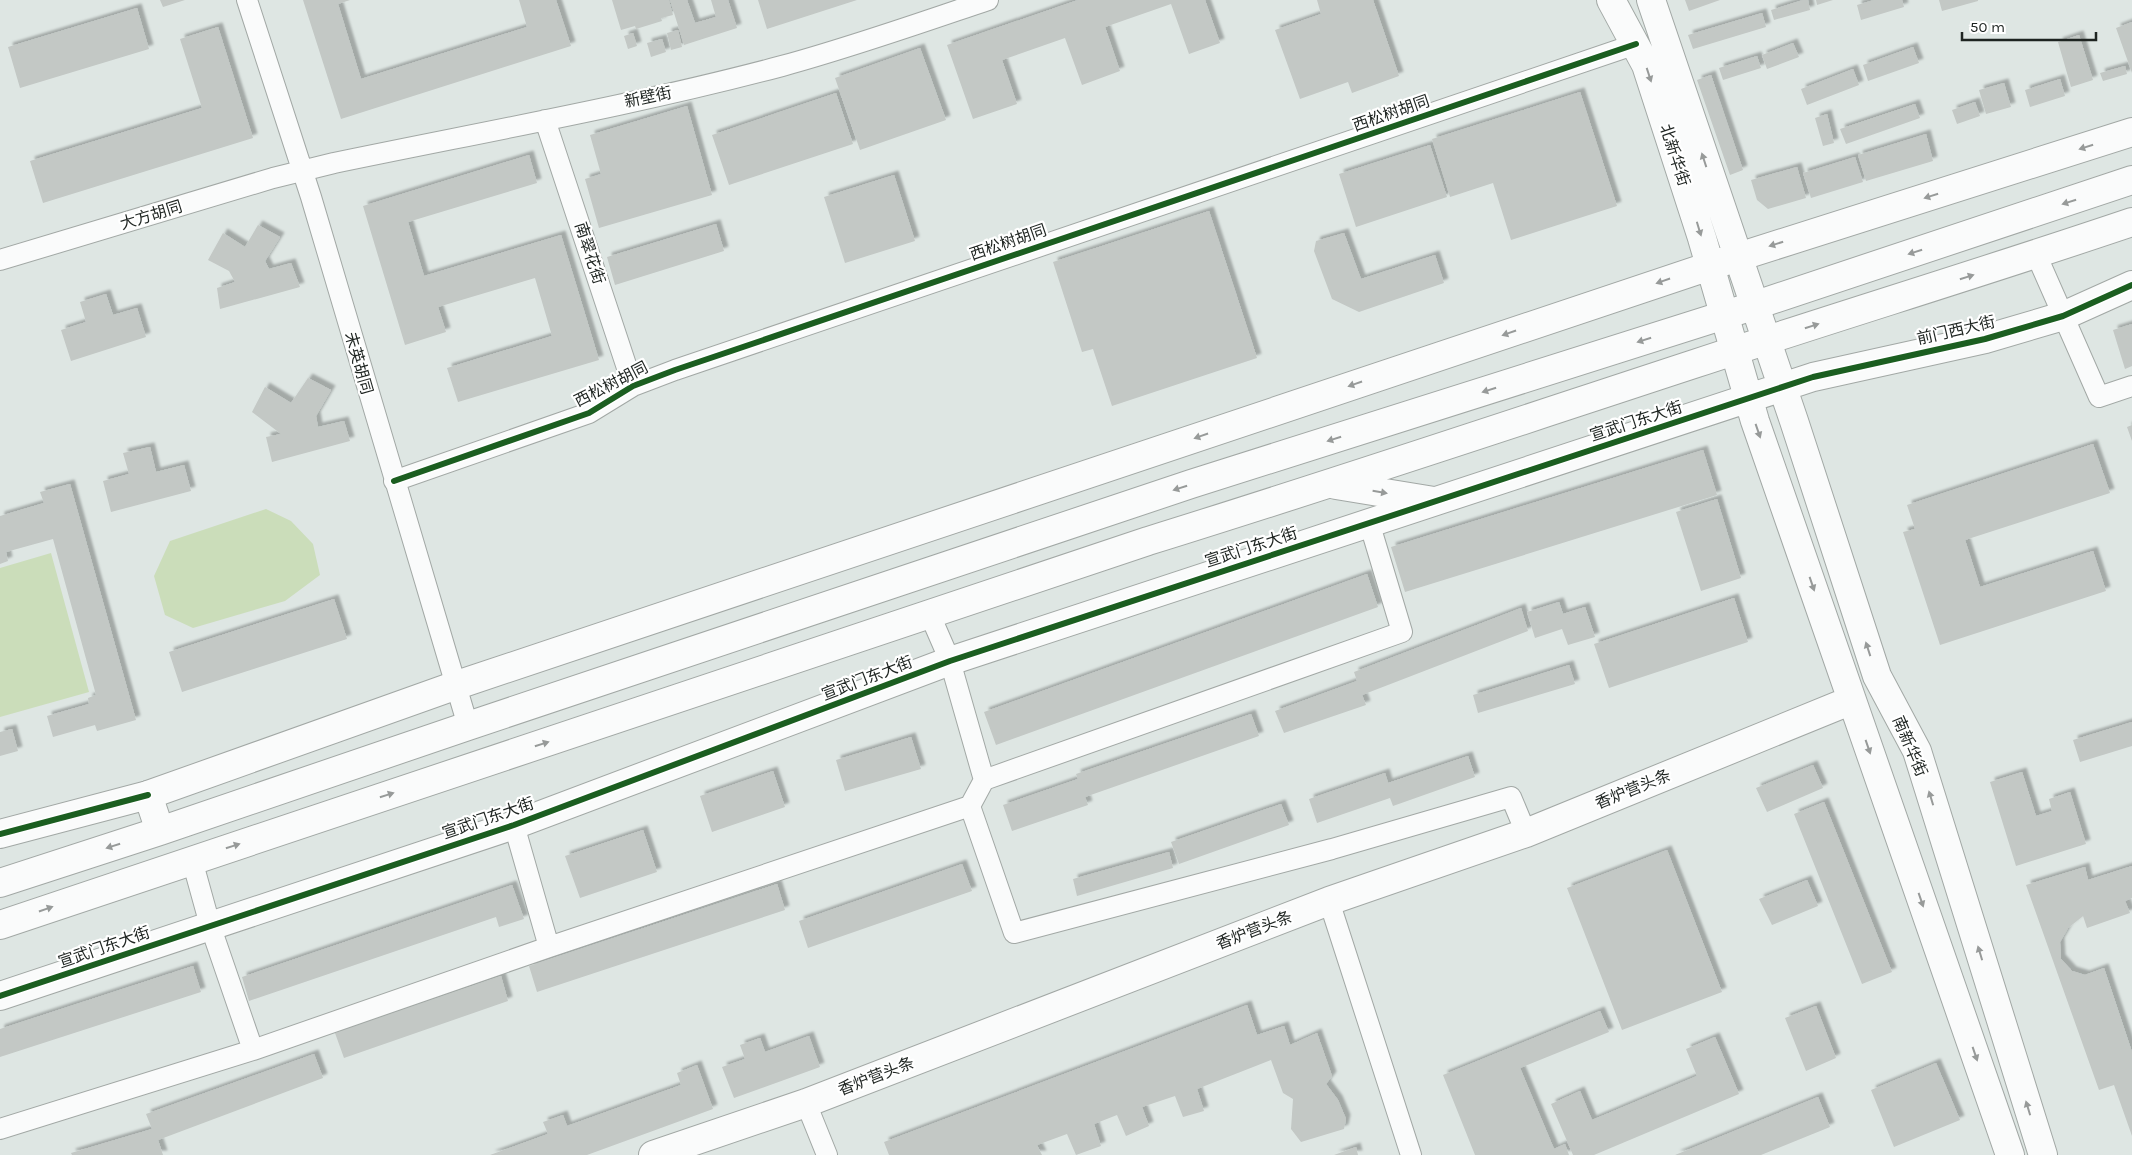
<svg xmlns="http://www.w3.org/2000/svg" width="2132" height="1155" font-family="Karla,'Noto Sans SC',sans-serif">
  <defs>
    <filter id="shadow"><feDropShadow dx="4.5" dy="-4.5" stdDeviation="1" flood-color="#0004"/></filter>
  </defs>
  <rect width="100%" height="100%" fill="#dee6e3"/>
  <path fill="#cbddba" d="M 266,509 L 291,521 L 313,544 L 320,575 L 285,601 L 193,628 L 165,615 L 154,576 L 170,541 Z
    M 51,553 L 89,692 L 0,717 L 0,568 Z"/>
  <path fill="#c3c8c5" filter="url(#shadow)" d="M 160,0 L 185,0 L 163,7 Z
    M 303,0 L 350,0 L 338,4 L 361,79 L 527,27 L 519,0 L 556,0 L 571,46 L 341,119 Z
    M 612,0 L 669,0 L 673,15 L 661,18 L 662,21 L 636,29 L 635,26 L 621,30 Z
    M 670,0 L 687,0 L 695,23 L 716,17 L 711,0 L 728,0 L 737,28 L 684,45 Z
    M 758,0 L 857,0 L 767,29 Z
    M 1078,0 L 1205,0 L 1220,43 L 1189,54 L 1171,4 L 1105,27 L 1120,71 L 1082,85 L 1065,38 L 1002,60 L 1017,104 L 973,119 L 947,45 Z
    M 1317,0 L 1373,0 L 1399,76 L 1352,93 L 1348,82 L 1300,99 L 1275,30 L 1321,14 Z
    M 1685,0 L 1720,0 L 1689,11 Z
    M 1803,0 L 1808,0 L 1810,10 L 1774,20 L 1771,10 Z
    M 1816,0 L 1833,0 L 1817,5 Z
    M 1874,0 L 1902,0 L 1904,7 L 1861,20 L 1857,5 Z
    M 1939,0 L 1978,0 L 1978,1 L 1942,11 Z
    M 137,8 L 149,49 L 20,88 L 8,47 Z
    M 1762,13 L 1766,27 L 1693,49 L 1688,35 Z
    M 2132,22 L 2132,73 L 2116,28 Z
    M 218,27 L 253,138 L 43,203 L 30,161 L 202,108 L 180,39 Z
    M 678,30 L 682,47 L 671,50 L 667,33 Z
    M 633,33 L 637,46 L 628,49 L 624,36 Z
    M 2079,35 L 2093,80 L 2071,87 L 2058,42 Z
    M 662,39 L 666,52 L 651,57 L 647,43 Z
    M 1793,43 L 1799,57 L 1767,69 L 1762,55 Z
    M 1913,47 L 1919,63 L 1868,81 L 1863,65 Z
    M 920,48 L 946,120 L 860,150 L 835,78 Z
    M 1757,56 L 1761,68 L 1723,80 L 1719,68 Z
    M 2125,66 L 2127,74 L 2103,81 L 2100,73 Z
    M 1853,69 L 1859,85 L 1807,105 L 1801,89 Z
    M 1711,75 L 1743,170 L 1730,175 L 1697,80 Z
    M 2060,79 L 2065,96 L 2030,107 L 2025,90 Z
    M 2004,83 L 2011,107 L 1986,114 L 1979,90 Z
    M 1580,92 L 1617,206 L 1511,240 L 1493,183 L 1450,197 L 1432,139 Z
    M 836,93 L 853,144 L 729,185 L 712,135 Z
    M 1975,102 L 1980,116 L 1957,124 L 1952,110 Z
    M 1915,104 L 1920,118 L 1846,144 L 1840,129 Z
    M 687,106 L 712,195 L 599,228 L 585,179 L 601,174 L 590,135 Z
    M 1827,114 L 1834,143 L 1823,146 L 1815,118 Z
    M 1926,134 L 1933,161 L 1866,181 L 1858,155 Z
    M 1430,145 L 1447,197 L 1356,227 L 1339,174 Z
    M 529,155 L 537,183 L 408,222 L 424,276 L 561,235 L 599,360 L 458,402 L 447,368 L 552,336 L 535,278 L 438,307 L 446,332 L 405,345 L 363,206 Z
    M 1855,157 L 1863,182 L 1811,198 L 1803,173 Z
    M 1797,167 L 1806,198 L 1768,209 L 1757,200 L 1751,180 Z
    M 894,175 L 915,241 L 845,263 L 824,197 Z
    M 1209,211 L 1257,358 L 1112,406 L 1093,349 L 1082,352 L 1053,262 Z
    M 716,224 L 724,251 L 615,285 L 607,257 Z
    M 258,225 L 280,237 L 265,261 L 269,269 L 291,263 L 300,287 L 220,309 L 217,288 L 235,282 L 229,271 L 208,260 L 223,233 L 245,247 Z
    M 1344,233 L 1361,279 L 1435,255 L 1444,283 L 1359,312 L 1332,299 L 1314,251 L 1316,241 Z
    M 106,294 L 113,315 L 137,308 L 146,337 L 71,361 L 61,330 L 86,322 L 80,302 Z
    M 2132,324 L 2132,366 L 2125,369 L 2113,330 Z
    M 308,378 L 331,390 L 316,416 L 318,427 L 344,421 L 350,441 L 272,462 L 266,437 L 281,434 L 252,412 L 265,387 L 291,403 Z
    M 2132,425 L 2132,441 L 2127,427 Z
    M 2093,444 L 2110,493 L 1965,540 L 1980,587 L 2093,551 L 2106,591 L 1940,645 L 1903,532 L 1915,529 L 1907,505 Z
    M 150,447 L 156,472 L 184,465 L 191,491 L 111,512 L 103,481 L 129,474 L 123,453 Z
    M 1703,450 L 1717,495 L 1405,592 L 1391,547 Z
    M 70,484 L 136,720 L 97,731 L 95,725 L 53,737 L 47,716 L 89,704 L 88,698 L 96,695 L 53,539 L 6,552 L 8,561 L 0,564 L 0,516 L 44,503 L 40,492 Z
    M 1717,499 L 1741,578 L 1701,591 L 1676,512 Z
    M 1367,574 L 1378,607 L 996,745 L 984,712 Z
    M 1734,598 L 1748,642 L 1609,688 L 1594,644 Z
    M 334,599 L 347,639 L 182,692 L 169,652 Z
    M 1559,602 L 1563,614 L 1585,607 L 1595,637 L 1568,645 L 1562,629 L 1535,638 L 1527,612 Z
    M 1521,608 L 1528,631 L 1362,695 L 1366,705 L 1284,733 L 1275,711 L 1357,681 L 1354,672 Z
    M 1569,665 L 1575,684 L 1478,713 L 1473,695 Z
    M 1251,714 L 1259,736 L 1085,797 L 1088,805 L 1012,831 L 1003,805 L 1078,779 L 1076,774 Z
    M 2132,722 L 2132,746 L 2080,762 L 2073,740 Z
    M 12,729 L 18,751 L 0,756 L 0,732 Z
    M 911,737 L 921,769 L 845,791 L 836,760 Z
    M 1468,756 L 1475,777 L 1393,806 L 1390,798 L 1317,823 L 1309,799 L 1385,773 L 1388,783 Z
    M 1813,765 L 1823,788 L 1767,812 L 1756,788 Z
    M 773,771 L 785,807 L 712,832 L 700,796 Z
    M 2022,772 L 2036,816 L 2052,811 L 2049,799 L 2070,792 L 2086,844 L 2016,866 L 1990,782 Z
    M 1824,802 L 1892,972 L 1862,984 L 1794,814 Z
    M 1281,804 L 1289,825 L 1179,864 L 1171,842 Z
    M 643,830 L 657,872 L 580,898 L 565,856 Z
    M 1667,850 L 1722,992 L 1622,1030 L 1567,888 Z
    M 1169,852 L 1173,868 L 1077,896 L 1073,879 Z
    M 962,864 L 972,891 L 808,948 L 799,921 Z
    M 2132,866 L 2132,898 L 2125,901 L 2130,913 L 2087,928 L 2083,916 L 2068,928 L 2060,942 L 2061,959 L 2072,971 L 2085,975 L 2104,968 L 2132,1052 L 2132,1136 L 2114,1085 L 2099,1090 L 2026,885 L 2085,867 L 2088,880 Z
    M 1807,880 L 1818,906 L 1772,925 L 1759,899 Z
    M 777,884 L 785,910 L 537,992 L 529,966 Z
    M 512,885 L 524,919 L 499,927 L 496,917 L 249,1001 L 242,977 Z
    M 193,966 L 201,992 L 0,1057 L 0,1029 Z
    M 501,976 L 508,1001 L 344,1058 L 335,1033 Z
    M 1247,1005 L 1257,1035 L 1284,1026 L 1290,1045 L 1317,1033 L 1332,1076 L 1326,1084 L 1338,1100 L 1346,1119 L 1344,1129 L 1301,1142 L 1291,1129 L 1293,1099 L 1283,1093 L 1271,1060 L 1197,1089 L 1204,1111 L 1183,1117 L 1175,1096 L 1142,1107 L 1149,1126 L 1126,1136 L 1117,1115 L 1094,1124 L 1101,1146 L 1076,1155 L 1067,1134 L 1037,1145 L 1042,1155 L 889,1155 L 884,1142 Z
    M 1816,1006 L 1836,1058 L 1806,1071 L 1785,1018 Z
    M 1600,1011 L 1609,1032 L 1520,1068 L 1554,1149 L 1565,1144 L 1569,1155 L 1475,1155 L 1443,1075 Z
    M 809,1036 L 820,1067 L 734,1098 L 722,1067 L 745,1059 L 740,1045 L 760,1038 L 765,1052 Z
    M 1715,1037 L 1739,1094 L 1594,1155 L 1573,1155 L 1551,1104 L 1580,1091 L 1592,1120 L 1697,1076 L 1686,1049 Z
    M 314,1054 L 323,1078 L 158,1140 L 163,1155 L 72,1155 L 71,1153 L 152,1129 L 146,1114 Z
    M 1936,1063 L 1960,1120 L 1894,1147 L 1871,1090 Z
    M 697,1065 L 713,1109 L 587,1155 L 490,1155 L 548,1134 L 543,1122 L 563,1115 L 567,1126 L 681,1085 L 677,1073 Z
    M 1818,1097 L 1830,1127 L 1761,1155 L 1675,1155 Z
    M 1356,1147 L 1358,1155 L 1334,1155 Z"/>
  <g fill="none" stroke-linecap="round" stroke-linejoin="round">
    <defs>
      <path id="street" d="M 247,0 L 311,197 L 468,726
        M 545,120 L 633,386
        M 2036,254 L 2099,397 L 2132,386
        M 0,260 L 273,178 L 334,163 C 483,132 636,105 782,66 C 852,47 920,23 988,0
        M 394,481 L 589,413 L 633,386 L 675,370 L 1636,44
        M 930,615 L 950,661 L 984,780
        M 970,806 L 1014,933 L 1332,849 L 1511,797 L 1526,833
        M 514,825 L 549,947
        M 192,860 L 210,925 L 253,1050
        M 1329,901 L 1411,1155
        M 806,1103 L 827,1155
        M 0,1129 L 253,1050 L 549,947 L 970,806 L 984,780 L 1402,632 L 1369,522"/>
      <path id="secondary" d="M 1611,0 L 1646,65 L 1702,238 L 1755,421 L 2010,1155
        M 1651,0 L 1794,421 L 1877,676 L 1917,751 L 2043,1155
        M 0,834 L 148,795 L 454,686 L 1710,266 L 2132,132
        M 0,996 L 514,825 L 950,661 L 1813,377 L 1985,339 L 2063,316 L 2132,285
        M 653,1155 L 806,1103 L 1329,901 L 1526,833 L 1852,700"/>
      <path id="primary" d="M 1336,485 L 1434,501
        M 148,795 L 160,831
        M 0,883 L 160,831 L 468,726 L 1191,484 L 1753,306 L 2132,180
        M 0,925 L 1148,541 C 1332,484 1514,423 1697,363 C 1842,315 1987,271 2132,222"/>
    </defs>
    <use href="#street" stroke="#a2a8a5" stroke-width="22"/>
    <use href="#secondary" stroke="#a2a8a5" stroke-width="30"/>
    <use href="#primary" stroke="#a2a8a5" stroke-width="30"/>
    <use href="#street" stroke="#fafbfb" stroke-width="20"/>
    <use href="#secondary" stroke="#fafbfb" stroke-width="28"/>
    <use href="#primary" stroke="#fafbfb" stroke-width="28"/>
    <defs>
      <path id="cycleway" d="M 394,481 L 589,413 L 633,386 L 675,370 L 1636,44
        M 0,834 L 148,795
        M 0,996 L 514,825 L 950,661 L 1813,377 L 1985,339 L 2063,316 L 2132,285"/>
    </defs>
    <use href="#cycleway" stroke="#fff" stroke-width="9"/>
    <use href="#cycleway" stroke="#1b5e20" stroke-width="6"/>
  </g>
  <defs><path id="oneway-solid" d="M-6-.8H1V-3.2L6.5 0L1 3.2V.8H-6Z" transform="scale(1.25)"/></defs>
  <g fill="#979a99">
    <use href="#oneway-solid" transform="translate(1649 75) rotate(72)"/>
    <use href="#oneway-solid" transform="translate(2086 147) rotate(162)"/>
    <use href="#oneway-solid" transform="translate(1704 160) rotate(-108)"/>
    <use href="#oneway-solid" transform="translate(1931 196) rotate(162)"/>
    <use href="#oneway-solid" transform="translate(2069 202) rotate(162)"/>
    <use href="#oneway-solid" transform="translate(1699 229) rotate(73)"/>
    <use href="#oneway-solid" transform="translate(1776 244) rotate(163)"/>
    <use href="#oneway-solid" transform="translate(1915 252) rotate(162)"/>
    <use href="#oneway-solid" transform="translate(1967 277) rotate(-18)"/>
    <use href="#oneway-solid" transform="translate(1663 281) rotate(161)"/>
    <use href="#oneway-solid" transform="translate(1812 326) rotate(-18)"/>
    <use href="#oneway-solid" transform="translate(1509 333) rotate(161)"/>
    <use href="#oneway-solid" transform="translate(1644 340) rotate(162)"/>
    <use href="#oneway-solid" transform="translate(1355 384) rotate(161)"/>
    <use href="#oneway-solid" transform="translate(1489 390) rotate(162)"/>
    <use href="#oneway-solid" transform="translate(1758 431) rotate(71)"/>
    <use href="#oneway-solid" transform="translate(1201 436) rotate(161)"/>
    <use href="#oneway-solid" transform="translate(1334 439) rotate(162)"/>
    <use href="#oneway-solid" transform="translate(1180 488) rotate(162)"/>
    <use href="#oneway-solid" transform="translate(1380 492) rotate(10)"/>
    <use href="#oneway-solid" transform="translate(1812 584) rotate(71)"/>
    <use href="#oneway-solid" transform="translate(1868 649) rotate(-108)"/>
    <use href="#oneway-solid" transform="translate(542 744) rotate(-18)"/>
    <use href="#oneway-solid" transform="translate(1868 747) rotate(71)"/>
    <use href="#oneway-solid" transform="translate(387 795) rotate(-18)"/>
    <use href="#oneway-solid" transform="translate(1931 798) rotate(-107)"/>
    <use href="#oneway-solid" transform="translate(113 846) rotate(162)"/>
    <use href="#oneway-solid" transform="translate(233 846) rotate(-18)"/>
    <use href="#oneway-solid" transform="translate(1921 900) rotate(71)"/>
    <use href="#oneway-solid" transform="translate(46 909) rotate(-19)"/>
    <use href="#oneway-solid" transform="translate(1980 953) rotate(-107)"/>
    <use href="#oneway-solid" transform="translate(1975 1054) rotate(71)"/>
    <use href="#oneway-solid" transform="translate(2028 1108) rotate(-107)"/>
  </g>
  <g text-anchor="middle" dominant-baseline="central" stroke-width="4.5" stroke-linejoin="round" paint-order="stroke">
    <g font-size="16" fill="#1e2421" stroke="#fff">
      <text transform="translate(648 97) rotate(-12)">新壁街</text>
      <text transform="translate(1391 113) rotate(-19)">西松树胡同</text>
      <text transform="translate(1675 155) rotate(72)">北新华街</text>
      <text transform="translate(151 215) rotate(-17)">大方胡同</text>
      <text transform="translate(1008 242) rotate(-19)">西松树胡同</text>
      <text transform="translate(590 253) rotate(72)">南翠花街</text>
      <text transform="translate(1956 330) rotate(-13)">前门西大街</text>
      <text transform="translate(359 363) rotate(74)">未英胡同</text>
      <text transform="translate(611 384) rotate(-27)">西松树胡同</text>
      <text transform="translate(1636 421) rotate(-18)">宣武门东大街</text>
      <text transform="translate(1251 547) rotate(-18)">宣武门东大街</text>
      <text transform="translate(867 678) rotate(-21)">宣武门东大街</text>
      <text transform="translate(1910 746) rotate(67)">南新华街</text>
      <text transform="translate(1633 789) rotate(-22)">香炉营头条</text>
      <text transform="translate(488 818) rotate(-19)">宣武门东大街</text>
      <text transform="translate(1254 930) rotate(-21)">香炉营头条</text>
      <text transform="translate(104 947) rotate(-19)">宣武门东大街</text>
      <text transform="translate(876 1076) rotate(-21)">香炉营头条</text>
    </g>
  </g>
  <path d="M1962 32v8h134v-8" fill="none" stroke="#1e2421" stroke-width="2.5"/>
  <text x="1970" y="32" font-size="15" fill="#1e2421" stroke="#ffffff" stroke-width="4" paint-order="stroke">50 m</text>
</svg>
